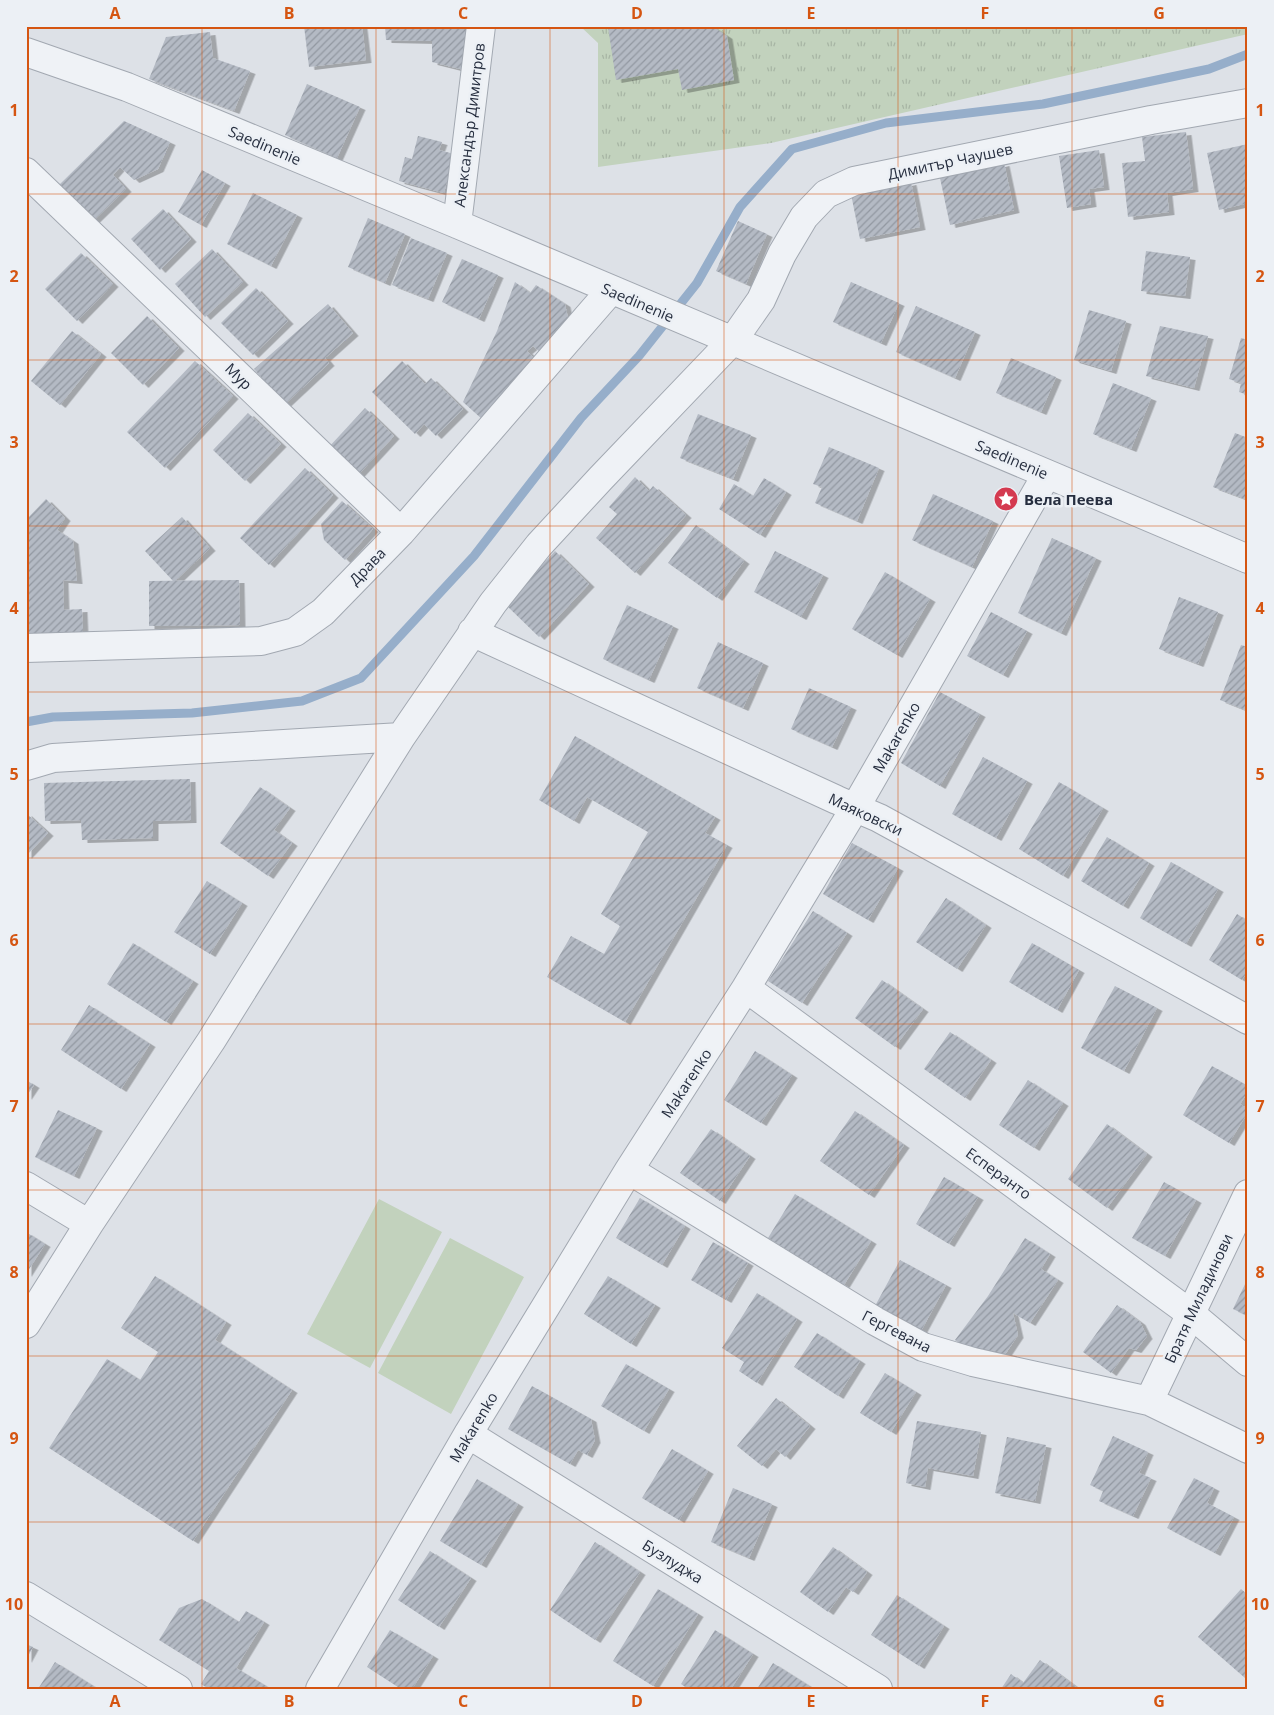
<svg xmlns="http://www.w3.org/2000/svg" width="1274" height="1715" font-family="'Open Sans',sans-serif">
  <defs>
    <pattern id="park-tufts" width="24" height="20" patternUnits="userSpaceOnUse" patternTransform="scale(1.25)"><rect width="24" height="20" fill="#c2d2bd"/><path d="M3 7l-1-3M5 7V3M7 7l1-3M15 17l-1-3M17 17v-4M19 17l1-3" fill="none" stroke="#a7b5a4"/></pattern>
    <pattern id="building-hatch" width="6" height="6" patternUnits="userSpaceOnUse" patternTransform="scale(1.25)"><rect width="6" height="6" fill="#b4bac4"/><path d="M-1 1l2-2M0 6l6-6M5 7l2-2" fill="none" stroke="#9298a1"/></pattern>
    <filter id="shadow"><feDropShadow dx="5.5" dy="3" stdDeviation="0" flood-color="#0004"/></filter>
  </defs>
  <rect width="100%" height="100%" fill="#dde1e7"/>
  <path fill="#c2d2bd" d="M 379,1199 L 442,1232 L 370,1368 L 307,1334 Z
    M 450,1238 L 524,1277 L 451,1414 L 378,1373 Z"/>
  <path fill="url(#park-tufts)" d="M 580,26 L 1248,26 L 1248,34 L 771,143 L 598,167 L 598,43 Z"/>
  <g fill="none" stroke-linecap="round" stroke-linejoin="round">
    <path stroke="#96aeca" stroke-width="9" d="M 26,722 L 53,717 L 192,713 L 302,701 L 361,678 L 474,556 L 581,418 L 639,356 L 697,283 L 740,207 L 792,149 L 886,123 L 1043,104 L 1209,69 L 1248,54"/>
  </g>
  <path fill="url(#building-hatch)" filter="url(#shadow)" d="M 304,26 L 362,26 L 366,60 L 309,67 Z
    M 385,26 L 470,26 L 464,70 L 432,62 L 432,41 L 386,40 Z
    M 612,26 L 712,26 L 727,36 L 734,80 L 682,90 L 678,69 L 616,80 L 608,27 Z
    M 210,32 L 213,58 L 250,71 L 234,111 L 149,79 L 166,37 Z
    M 307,84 L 360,107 L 337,158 L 285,135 Z
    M 124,121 L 170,142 L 158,169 L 134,180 L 120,167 L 113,175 L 126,189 L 93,221 L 58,186 Z
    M 1186,132 L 1193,189 L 1167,193 L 1169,212 L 1128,217 L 1122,163 L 1145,161 L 1142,137 Z
    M 418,136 L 442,142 L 439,150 L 454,154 L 444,193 L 399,181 L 405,157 L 412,159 Z
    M 1248,144 L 1248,203 L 1219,210 L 1207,153 Z
    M 1099,150 L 1104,187 L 1089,189 L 1091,204 L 1067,208 L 1059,156 Z
    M 1004,163 L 1014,210 L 950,225 L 940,178 Z
    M 202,170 L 225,183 L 201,225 L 178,212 Z
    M 911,182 L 920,227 L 860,239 L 851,194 Z
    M 253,193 L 297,215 L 271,266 L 227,244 Z
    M 163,209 L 191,239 L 160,270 L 131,239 Z
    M 368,218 L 405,234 L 385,283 L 348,267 Z
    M 738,221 L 767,234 L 746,284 L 716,271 Z
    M 411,238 L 447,253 L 428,299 L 392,285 Z
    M 212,249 L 243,282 L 205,317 L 175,284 Z
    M 1146,251 L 1190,257 L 1185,296 L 1141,291 Z
    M 81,253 L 113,284 L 77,321 L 45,289 Z
    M 462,259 L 498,275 L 479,319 L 442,302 Z
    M 515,282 L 530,293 L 536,285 L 565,304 L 569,323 L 542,354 L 533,346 L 527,351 L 537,361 L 483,420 L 463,402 L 497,331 Z
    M 851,282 L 899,303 L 881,343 L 833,322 Z
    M 256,288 L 288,321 L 253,355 L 221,323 Z
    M 328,304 L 353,333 L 325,358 L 329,363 L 285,404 L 254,369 Z
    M 916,306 L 975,332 L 955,378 L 896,352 Z
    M 1089,310 L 1126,321 L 1111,371 L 1074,360 Z
    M 147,316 L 179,348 L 143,385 L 111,353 Z
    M 1160,326 L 1208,336 L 1194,388 L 1146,376 Z
    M 72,331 L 101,354 L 60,405 L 31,381 Z
    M 1241,338 L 1248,340 L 1248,395 L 1239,392 L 1241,383 L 1229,379 Z
    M 1011,358 L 1056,377 L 1041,412 L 996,393 Z
    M 195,361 L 233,396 L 165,468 L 127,432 Z
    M 402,361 L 425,384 L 431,378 L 463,409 L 436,436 L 424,424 L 415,434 L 372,392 Z
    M 1113,383 L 1151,398 L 1131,449 L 1093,434 Z
    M 365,408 L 394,436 L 358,475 L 328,448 Z
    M 248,413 L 281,444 L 245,481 L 213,450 Z
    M 698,414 L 751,435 L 733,479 L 680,458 Z
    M 1235,433 L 1248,438 L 1248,500 L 1213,487 Z
    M 829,447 L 879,468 L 857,521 L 815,503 L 822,487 L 813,484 Z
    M 305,468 L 333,495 L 269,565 L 240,538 Z
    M 635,477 L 649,491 L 653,486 L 686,515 L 635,573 L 596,538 L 617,514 L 609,507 Z
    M 764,478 L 786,492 L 760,535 L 719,509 L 734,484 L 753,496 Z
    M 933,494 L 993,521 L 972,567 L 912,540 Z
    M 46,499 L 65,518 L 57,530 L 73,541 L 77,581 L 63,580 L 64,610 L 82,609 L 83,633 L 29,634 L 28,581 L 26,581 L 26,520 Z
    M 342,501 L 373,529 L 345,560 L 324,540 L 321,524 Z
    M 182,517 L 210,548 L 174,582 L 145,551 Z
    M 696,525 L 744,561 L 717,598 L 668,563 Z
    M 1052,538 L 1096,558 L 1061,633 L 1018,613 Z
    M 555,551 L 589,584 L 539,637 L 505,604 Z
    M 775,551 L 823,575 L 801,617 L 754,592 Z
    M 885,572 L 930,599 L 897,655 L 852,629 Z
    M 239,580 L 240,625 L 149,626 L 149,581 Z
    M 1179,597 L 1218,612 L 1198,664 L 1159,649 Z
    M 627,605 L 673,626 L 649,680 L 603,659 Z
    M 991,612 L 1027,631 L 1003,675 L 967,656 Z
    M 718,642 L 763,663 L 743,708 L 697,688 Z
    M 1241,645 L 1248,647 L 1248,711 L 1220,700 Z
    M 809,688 L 851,707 L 832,747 L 791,729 Z
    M 940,692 L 980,714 L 940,786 L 901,763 Z
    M 575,736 L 715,817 L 705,833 L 727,845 L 625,1022 L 547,977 L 571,936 L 604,954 L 620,926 L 601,914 L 648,832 L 587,797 L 574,821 L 539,800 Z
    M 983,757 L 1027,781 L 996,838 L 952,814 Z
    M 190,779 L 191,820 L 153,821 L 153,838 L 82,840 L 81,820 L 45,821 L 44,783 Z
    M 1059,782 L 1103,808 L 1063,876 L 1019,849 Z
    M 260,787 L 290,808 L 274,830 L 292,843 L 268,876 L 220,843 Z
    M 26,813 L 48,833 L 26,856 Z
    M 1107,837 L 1149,863 L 1123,906 L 1081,881 Z
    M 852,843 L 898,868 L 868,920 L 823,894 Z
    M 1171,862 L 1218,889 L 1186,944 L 1140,918 Z
    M 207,881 L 242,903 L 210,954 L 174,932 Z
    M 946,898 L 986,925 L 957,969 L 916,942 Z
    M 813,911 L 847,933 L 802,1003 L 768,981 Z
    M 1237,914 L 1248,921 L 1248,970 L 1242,980 L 1209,960 Z
    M 133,943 L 193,981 L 166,1022 L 107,984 Z
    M 1032,943 L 1079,970 L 1057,1010 L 1009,982 Z
    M 882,980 L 923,1009 L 895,1047 L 855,1018 Z
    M 1115,986 L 1157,1008 L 1124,1071 L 1081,1048 Z
    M 89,1005 L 150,1044 L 121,1089 L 61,1050 Z
    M 950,1032 L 991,1060 L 965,1098 L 924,1069 Z
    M 755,1051 L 792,1075 L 761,1123 L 724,1100 Z
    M 1212,1066 L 1248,1086 L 1248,1092 L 1240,1104 L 1248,1109 L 1248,1112 L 1229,1143 L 1183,1115 Z
    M 26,1080 L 34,1085 L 26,1097 Z
    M 1028,1080 L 1063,1103 L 1034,1148 L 999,1125 Z
    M 58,1110 L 97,1128 L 74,1176 L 35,1157 Z
    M 855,1111 L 904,1145 L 869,1195 L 820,1161 Z
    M 1107,1124 L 1147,1154 L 1107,1208 L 1068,1179 Z
    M 711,1129 L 750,1156 L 720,1201 L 680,1173 Z
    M 944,1177 L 978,1197 L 949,1244 L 916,1224 Z
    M 1164,1182 L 1196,1200 L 1165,1256 L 1132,1238 Z
    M 795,1194 L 871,1241 L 844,1285 L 768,1238 Z
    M 640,1198 L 685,1226 L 662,1265 L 616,1238 Z
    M 26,1232 L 45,1244 L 26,1274 Z
    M 1025,1238 L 1050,1254 L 1041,1269 L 1058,1280 L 1030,1323 L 1013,1313 L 1018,1335 L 1002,1359 L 970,1351 L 955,1340 L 988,1296 Z
    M 713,1242 L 748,1263 L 726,1300 L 691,1280 Z
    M 900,1260 L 946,1285 L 921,1331 L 875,1306 Z
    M 155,1276 L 226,1322 L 215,1340 L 292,1390 L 193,1541 L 49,1448 L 107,1359 L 140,1380 L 158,1352 L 121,1328 Z
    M 608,1276 L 655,1305 L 631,1344 L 584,1314 Z
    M 1248,1278 L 1248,1316 L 1233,1309 Z
    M 757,1293 L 797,1319 L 757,1383 L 739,1371 L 744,1362 L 722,1348 Z
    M 1117,1305 L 1140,1322 L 1147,1336 L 1136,1350 L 1129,1348 L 1111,1373 L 1083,1352 Z
    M 817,1333 L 860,1361 L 838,1396 L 794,1367 Z
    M 626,1364 L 669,1389 L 644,1431 L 601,1406 Z
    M 885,1373 L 916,1392 L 891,1432 L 860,1413 Z
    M 532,1386 L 591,1419 L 595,1440 L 587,1455 L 578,1450 L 570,1464 L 508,1429 Z
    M 776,1398 L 810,1426 L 785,1457 L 776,1449 L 762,1466 L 737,1446 Z
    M 917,1421 L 981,1432 L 973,1476 L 928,1468 L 925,1487 L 906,1483 Z
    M 1113,1436 L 1148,1452 L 1139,1473 L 1151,1478 L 1133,1516 L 1099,1501 L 1103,1491 L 1090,1485 Z
    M 1007,1437 L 1046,1445 L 1035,1501 L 995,1493 Z
    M 672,1449 L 708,1471 L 679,1520 L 642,1498 Z
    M 1194,1478 L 1214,1488 L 1207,1503 L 1234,1517 L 1215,1553 L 1167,1528 Z
    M 477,1479 L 518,1504 L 481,1565 L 440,1541 Z
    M 733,1488 L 772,1504 L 749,1558 L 711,1542 Z
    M 595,1542 L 640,1572 L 595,1640 L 550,1610 Z
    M 833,1547 L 867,1572 L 853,1592 L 846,1587 L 828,1612 L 800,1592 Z
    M 430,1551 L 471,1578 L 439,1627 L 398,1600 Z
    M 658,1589 L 698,1614 L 653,1686 L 613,1661 Z
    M 1241,1589 L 1248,1595 L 1248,1676 L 1245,1678 L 1198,1637 Z
    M 897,1595 L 944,1626 L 919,1666 L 871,1635 Z
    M 202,1599 L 239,1622 L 246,1611 L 264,1622 L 236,1668 L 271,1689 L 209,1689 L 201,1684 L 209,1671 L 159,1640 L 179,1608 Z
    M 390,1630 L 433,1656 L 412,1689 L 401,1689 L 367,1667 Z
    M 715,1630 L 753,1654 L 731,1689 L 688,1689 L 681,1684 Z
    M 26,1644 L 33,1647 L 26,1660 Z
    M 1040,1660 L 1079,1689 L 1001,1689 L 1011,1674 L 1023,1683 Z
    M 55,1662 L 98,1689 L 38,1689 Z
    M 773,1663 L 811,1687 L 810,1689 L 757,1689 Z"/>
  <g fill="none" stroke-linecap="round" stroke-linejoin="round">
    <defs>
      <path id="minor" d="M 26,52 L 127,87 L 457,224 L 1248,559
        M 26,172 L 401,532
        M 457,224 L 481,26
        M 472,632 L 837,800 L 879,818 L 1248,1020
        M 26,648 L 261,641 L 295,632 L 323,612 L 401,532 L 611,290
        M 26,766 L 53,758 L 401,737
        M 746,988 L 1191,1314 L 1248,1362
        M 629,1170 L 875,1321 L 923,1347 L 973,1362 L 1149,1401 L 1248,1449
        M 26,1186 L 89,1224
        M 26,1324 L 89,1224 L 211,1041 L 401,737 L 493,603 L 539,545 L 601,478 L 733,340 L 761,300 L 782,254 L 804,217 L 826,194 L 854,181 L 1151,120 L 1248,103
        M 1149,1401 L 1248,1194
        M 468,1434 L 878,1689
        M 26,1596 L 178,1689
        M 320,1689 L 468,1434 L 629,1170 L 746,988 L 855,808 L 1047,474"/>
    </defs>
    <use href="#minor" stroke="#a2a8b1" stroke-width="30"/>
    <use href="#minor" stroke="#eff2f6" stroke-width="28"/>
  </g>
  <path fill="none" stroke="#d55511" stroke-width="1" stroke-opacity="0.55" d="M 202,26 L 202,1689M 376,26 L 376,1689M 550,26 L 550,1689M 724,26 L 724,1689M 898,26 L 898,1689M 1072,26 L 1072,1689M 26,194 L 1248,194M 26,360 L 1248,360M 26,526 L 1248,526M 26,692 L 1248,692M 26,858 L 1248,858M 26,1024 L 1248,1024M 26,1190 L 1248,1190M 26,1356 L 1248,1356M 26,1522 L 1248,1522"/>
  <defs>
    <symbol id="sight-disc" viewBox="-11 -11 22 22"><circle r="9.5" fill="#d43a50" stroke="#ecf0f5"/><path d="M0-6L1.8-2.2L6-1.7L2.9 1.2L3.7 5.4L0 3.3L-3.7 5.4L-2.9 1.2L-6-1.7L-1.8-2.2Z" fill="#fff"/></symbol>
  </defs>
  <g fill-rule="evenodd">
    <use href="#sight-disc" x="992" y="485" width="28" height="28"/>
  </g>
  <g text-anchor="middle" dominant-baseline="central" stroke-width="5" stroke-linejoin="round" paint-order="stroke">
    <g font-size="15" fill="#262e3f" stroke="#ecf0f5">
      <text transform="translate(469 125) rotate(-83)">Александър Димитров</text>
      <text transform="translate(265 145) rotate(23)">Saedinenie</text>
      <text transform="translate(950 161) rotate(-12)">Димитър Чаушев</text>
      <text transform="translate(638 302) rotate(23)">Saedinenie</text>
      <text transform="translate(239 376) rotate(44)">Мур</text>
      <text transform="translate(1012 459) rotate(23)">Saedinenie</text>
      <text transform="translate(367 566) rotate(-46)">Драва</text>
      <text transform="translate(896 737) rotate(-60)">Makarenko</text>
      <text transform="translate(866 814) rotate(25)">Маяковски</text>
      <text transform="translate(686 1083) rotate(-57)">Makarenko</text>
      <text transform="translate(999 1173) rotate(36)">Есперанто</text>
      <text transform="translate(1198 1298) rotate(-65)">Братя Миладинови</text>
      <text transform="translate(897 1331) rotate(27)">Гергевана</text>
      <text transform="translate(473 1427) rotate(-59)">Makarenko</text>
      <text transform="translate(673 1561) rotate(32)">Бузлуджа</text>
    </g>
    <g font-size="15" font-weight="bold" fill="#262e3f" stroke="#ecf0f5" text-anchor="start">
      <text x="1024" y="499">Вела Пеева</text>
    </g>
  </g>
  <rect width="1274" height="1715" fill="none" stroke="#ecf0f5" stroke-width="55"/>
  <rect x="28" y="28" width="1218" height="1660" fill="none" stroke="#d55511" stroke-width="2"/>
  <g font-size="16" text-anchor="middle" font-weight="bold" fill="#d55511">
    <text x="115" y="19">A</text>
    <text x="289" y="19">B</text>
    <text x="463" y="19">C</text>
    <text x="637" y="19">D</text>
    <text x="811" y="19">E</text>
    <text x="985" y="19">F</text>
    <text x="1159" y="19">G</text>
    <text x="14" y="116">1</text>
    <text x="1260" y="116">1</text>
    <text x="14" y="282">2</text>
    <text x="1260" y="282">2</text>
    <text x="14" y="448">3</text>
    <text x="1260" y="448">3</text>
    <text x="14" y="614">4</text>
    <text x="1260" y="614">4</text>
    <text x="14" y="780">5</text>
    <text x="1260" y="780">5</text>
    <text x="14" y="946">6</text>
    <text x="1260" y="946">6</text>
    <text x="14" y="1112">7</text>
    <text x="1260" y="1112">7</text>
    <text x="14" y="1278">8</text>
    <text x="1260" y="1278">8</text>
    <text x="14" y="1444">9</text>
    <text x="1260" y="1444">9</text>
    <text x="14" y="1610">10</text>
    <text x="1260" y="1610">10</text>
    <text x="115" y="1707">A</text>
    <text x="289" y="1707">B</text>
    <text x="463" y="1707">C</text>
    <text x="637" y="1707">D</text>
    <text x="811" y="1707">E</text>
    <text x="985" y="1707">F</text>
    <text x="1159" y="1707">G</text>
  </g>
</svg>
